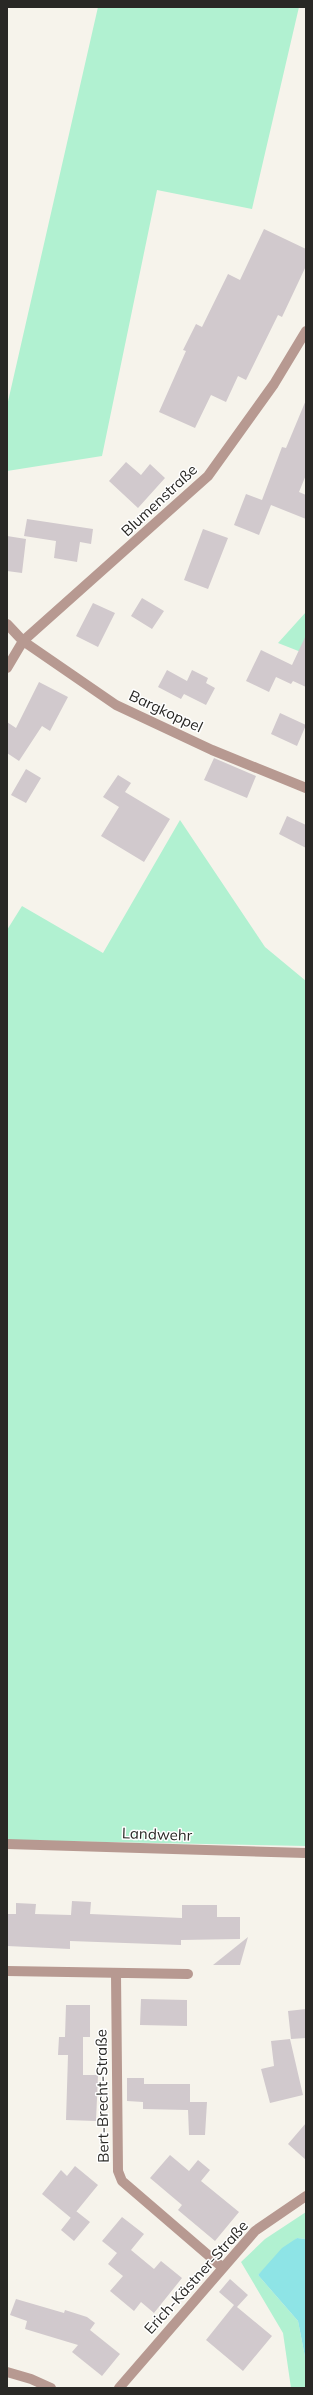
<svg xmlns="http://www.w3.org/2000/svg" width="313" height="2395" font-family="Mulish,sans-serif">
  <rect width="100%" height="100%" fill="#f6f3eb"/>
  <path fill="#b1f1d1" d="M 98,7 L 299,7 L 252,209 L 157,190 L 102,456 L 7,471 L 7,406 Z
    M 306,612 L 306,654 L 278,643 Z
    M 180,820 L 265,947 L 306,981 L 306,1846 L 7,1840 L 7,930 L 22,906 L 103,953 Z
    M 306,2212 L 306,2239 L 297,2238 L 258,2275 L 298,2321 L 306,2362 L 306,2388 L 291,2388 L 283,2333 L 241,2262 L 265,2239 Z"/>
  <path fill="#8ee4e6" d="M 297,2238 L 306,2239 L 306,2362 L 298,2321 L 258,2275 L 282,2248 Z"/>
  <path fill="#d1c9cd" d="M 264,229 L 306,249 L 306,266 L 282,317 L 278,315 L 246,380 L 238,376 L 226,402 L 211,395 L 195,428 L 159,412 L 186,351 L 183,350 L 196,324 L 202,327 L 228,274 L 240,280 Z
    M 306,400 L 306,475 L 299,492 L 306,495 L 306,519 L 271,505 L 259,535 L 234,525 L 246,494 L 262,500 L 282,447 L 286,448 Z
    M 126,462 L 141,475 L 150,464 L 165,478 L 138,508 L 109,481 Z
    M 27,519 L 93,529 L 91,544 L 80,542 L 77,562 L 54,558 L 56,541 L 24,536 Z
    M 203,529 L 228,538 L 208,589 L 184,580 Z
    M 7,536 L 26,539 L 22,573 L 7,571 Z
    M 142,598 L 164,611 L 152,629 L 131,616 Z
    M 93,603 L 115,613 L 98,647 L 76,636 Z
    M 306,635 L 306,687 L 293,681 L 291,684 L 276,677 L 269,692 L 246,681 L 261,650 L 292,665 Z
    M 167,670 L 187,681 L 192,670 L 208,678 L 206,683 L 215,688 L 206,705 L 184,694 L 181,699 L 158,687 Z
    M 39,682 L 68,697 L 50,731 L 42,726 L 19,761 L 7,753 L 7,722 L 16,728 Z
    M 280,713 L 306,725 L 297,746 L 271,734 Z
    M 214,758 L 256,776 L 247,798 L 204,780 Z
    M 26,769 L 41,778 L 26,803 L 11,795 Z
    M 118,775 L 131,783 L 125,792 L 170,819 L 144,862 L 101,836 L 119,807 L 103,797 Z
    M 287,816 L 306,825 L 306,848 L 279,834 Z
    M 72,1901 L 91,1902 L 90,1914 L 182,1918 L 182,1905 L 217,1905 L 217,1917 L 240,1917 L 240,1939 L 181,1940 L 181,1945 L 70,1941 L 70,1949 L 7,1946 L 7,1914 L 16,1914 L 16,1903 L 36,1904 L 35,1914 L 71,1915 Z
    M 248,1937 L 240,1965 L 213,1965 Z
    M 141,1999 L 187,2000 L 187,2026 L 140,2025 Z
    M 66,2005 L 90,2005 L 90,2037 L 83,2037 L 83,2075 L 98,2075 L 96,2121 L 66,2120 L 68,2055 L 58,2055 L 59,2037 L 65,2037 Z
    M 306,2009 L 306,2038 L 291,2039 L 288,2011 Z
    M 290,2039 L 303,2095 L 270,2103 L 261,2069 L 274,2066 L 271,2041 Z
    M 127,2078 L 144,2078 L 144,2084 L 190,2084 L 190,2102 L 207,2102 L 205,2135 L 189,2135 L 188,2110 L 143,2109 L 143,2102 L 127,2101 Z
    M 306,2123 L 306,2160 L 288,2144 Z
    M 170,2155 L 189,2171 L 198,2160 L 210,2170 L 201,2181 L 239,2212 L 215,2241 L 178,2210 L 182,2205 L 150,2178 Z
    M 75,2166 L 98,2185 L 71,2218 L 42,2194 L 61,2170 L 67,2176 Z
    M 76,2211 L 90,2222 L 74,2241 L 61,2230 Z
    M 122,2217 L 144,2234 L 131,2250 L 154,2269 L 161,2261 L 182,2278 L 154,2313 L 141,2302 L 134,2311 L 110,2291 L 123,2276 L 108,2264 L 117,2253 L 102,2241 Z
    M 230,2279 L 248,2295 L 237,2307 L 272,2336 L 243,2371 L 206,2340 L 234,2305 L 219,2292 Z
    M 16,2299 L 64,2313 L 65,2310 L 87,2317 L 95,2323 L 90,2330 L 120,2354 L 102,2376 L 72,2352 L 78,2345 L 25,2329 L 27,2321 L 10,2315 Z"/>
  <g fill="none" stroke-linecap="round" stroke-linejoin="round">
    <path stroke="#b79991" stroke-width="10" d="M 7,624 L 23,641 L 116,705 L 212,750 L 306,788
      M 7,668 L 23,641 L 208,476 L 274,384 L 306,331
      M 7,1844 L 306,1853
      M 7,1971 L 188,1974
      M 116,1974 L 118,2171 L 122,2181 L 222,2267
      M 7,2372 L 31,2379 L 51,2388
      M 119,2388 L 255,2231 L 306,2196"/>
  </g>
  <g text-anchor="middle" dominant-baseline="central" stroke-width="3" stroke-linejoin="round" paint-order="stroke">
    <g font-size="15" fill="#292825" stroke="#fff">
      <text transform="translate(159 500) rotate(-43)">Blumenstraße</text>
      <text transform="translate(166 711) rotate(25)">Bargkoppel</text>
      <text transform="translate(157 1834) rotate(2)">Landwehr</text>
      <text transform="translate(102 2096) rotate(-91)">Bert-Brecht-Straße</text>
      <text transform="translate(196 2277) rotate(-48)">Erich-Kästner-Straße</text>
    </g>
  </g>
  <rect width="313" height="2395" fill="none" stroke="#292825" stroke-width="16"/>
</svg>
